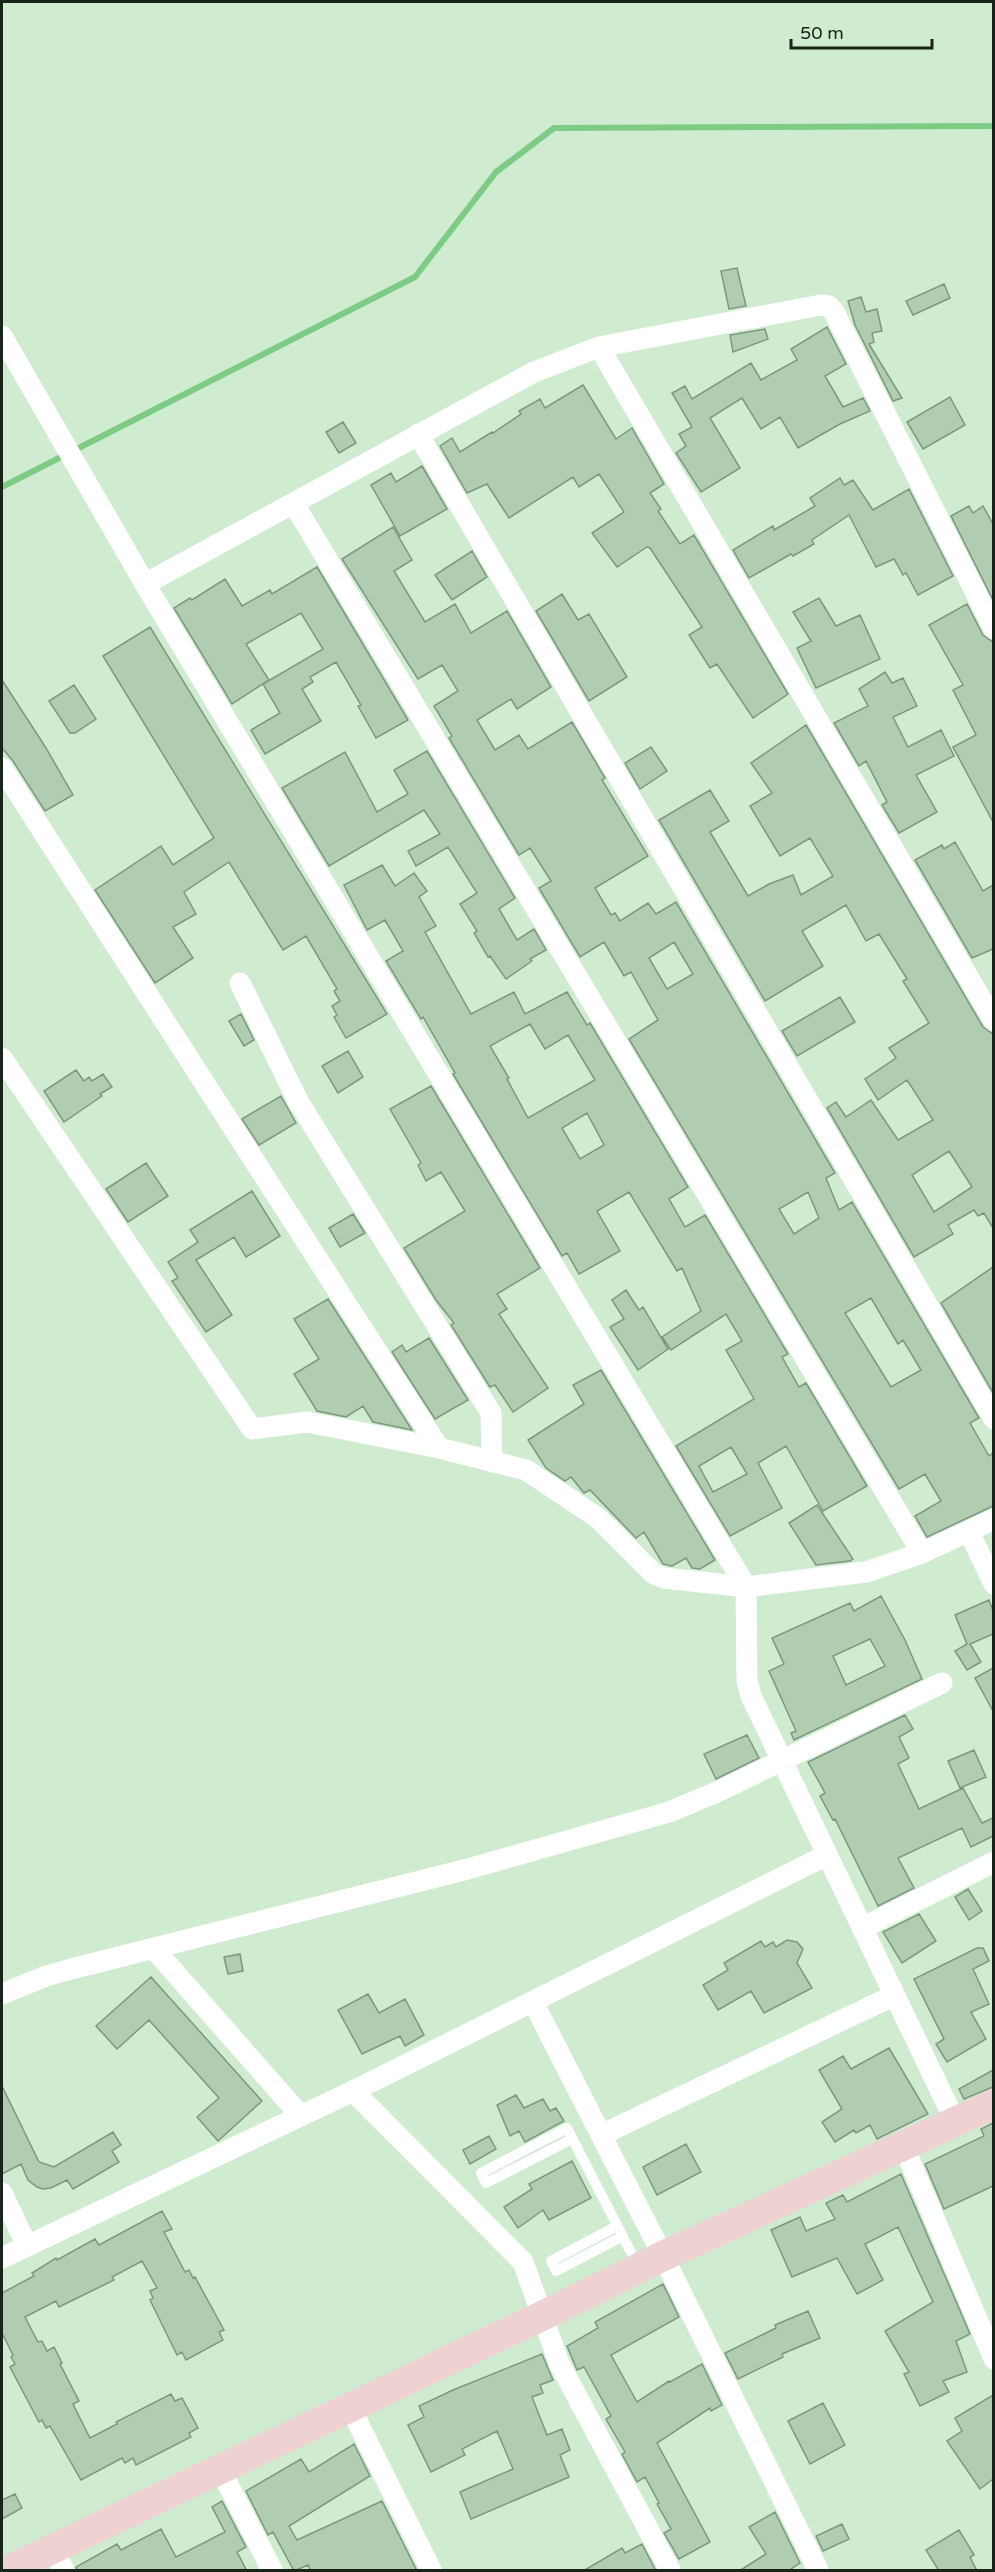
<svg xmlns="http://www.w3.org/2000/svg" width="995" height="2572" font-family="'Varela Round',sans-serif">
  <rect width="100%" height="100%" fill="#cfecd1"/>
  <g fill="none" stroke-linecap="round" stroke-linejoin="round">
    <path stroke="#7dcb85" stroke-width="6" d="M 2,487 L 415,277 L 496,172 L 554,128 L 994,126"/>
  </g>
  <path fill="#b0cdb2" stroke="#7c977e" stroke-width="1.5" fill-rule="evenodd" d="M 737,268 L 746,306 L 729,309 L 721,271 Z
    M 944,284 L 950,298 L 913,315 L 906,301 Z
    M 861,297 L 866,312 L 877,309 L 882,331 L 872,333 L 874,342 L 869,344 L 902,398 L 893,401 L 855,325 L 848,301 Z
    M 827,327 L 846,364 L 825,376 L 843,407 L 863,398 L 870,411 L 840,424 L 798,448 L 780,417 L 761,429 L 742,398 L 710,418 L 740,468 L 701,492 L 676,453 L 686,446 L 679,434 L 692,427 L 672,393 L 685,386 L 692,399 L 751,363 L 761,380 L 797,360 L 791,349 Z
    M 765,329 L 768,339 L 733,352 L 730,335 Z
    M 583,385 L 616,439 L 632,428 L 664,484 L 650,493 L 661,509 L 658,511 L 680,544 L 694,535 L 788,694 L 753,718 L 717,664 L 710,668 L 689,635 L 702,627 L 650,548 L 647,547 L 617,567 L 592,533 L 624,512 L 599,474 L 579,487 L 573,477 L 509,518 L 487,484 L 467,493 L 440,446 L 452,438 L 460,452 L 492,432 L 493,433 L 521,414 L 519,411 L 540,399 L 545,408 Z
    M 950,397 L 965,425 L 923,449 L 907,422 Z
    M 343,422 L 356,443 L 339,453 L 326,432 Z
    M 422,466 L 447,509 L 400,536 L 371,485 L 391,473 L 396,482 Z
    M 840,478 L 844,485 L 853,480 L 873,510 L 909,489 L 953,576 L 918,595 L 906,573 L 903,575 L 894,559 L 876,567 L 849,515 L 812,540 L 814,544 L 793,556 L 791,554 L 749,578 L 733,550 L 773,526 L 774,530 L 815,506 L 810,498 Z
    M 969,506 L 973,513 L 983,506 L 993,524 L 993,600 L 951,516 Z
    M 393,527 L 412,560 L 394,571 L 425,622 L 455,604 L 471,633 L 507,611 L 551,687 L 517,709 L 511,699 L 477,720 L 495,750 L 519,735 L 528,749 L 572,722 L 605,778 L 602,780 L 648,856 L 595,888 L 611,915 L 615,913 L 620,921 L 648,903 L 656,914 L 676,902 L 835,1173 L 826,1178 L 839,1210 L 852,1202 L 979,1418 L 970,1423 L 989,1456 L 993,1453 L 993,1506 L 927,1537 L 915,1516 L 941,1501 L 925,1474 L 899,1489 L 629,1039 L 658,1020 L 631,972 L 624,976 L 604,942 L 580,957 L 539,888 L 551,881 L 530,848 L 519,855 L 449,738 L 452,736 L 434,706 L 458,691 L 442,665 L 418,679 L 342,559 ZM 674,942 L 693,974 L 667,989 L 649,958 ZM 808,1192 L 819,1218 L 794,1234 L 779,1209 ZM 871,1298 L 898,1344 L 903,1340 L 921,1370 L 891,1387 L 845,1313 Z
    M 472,551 L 487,577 L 452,600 L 435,575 Z
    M 317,567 L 408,720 L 376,738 L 358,706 L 361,705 L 336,662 L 310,677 L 313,682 L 302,689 L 321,721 L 265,754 L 251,730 L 280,713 L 263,684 L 323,649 L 301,613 L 246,644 L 269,680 L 232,704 L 174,608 L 190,598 L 192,600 L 225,579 L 242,606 L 270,590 L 272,594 Z
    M 562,594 L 578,620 L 589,614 L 627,677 L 589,701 L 536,611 Z
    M 819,598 L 836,626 L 860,615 L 880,659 L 816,688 L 797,648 L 811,641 L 793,612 Z
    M 967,604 L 983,635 L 993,642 L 993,822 L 953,747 L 976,735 L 953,690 L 963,685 L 929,625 Z
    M 150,627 L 387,1014 L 346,1038 L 334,1017 L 337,1015 L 332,1006 L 340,1001 L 334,991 L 337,989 L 306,936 L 283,950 L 229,862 L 184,892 L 196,914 L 173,927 L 193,958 L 155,983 L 95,890 L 161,846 L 173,865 L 214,838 L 103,656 Z
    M 885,672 L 892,683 L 903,678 L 917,706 L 893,717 L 908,747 L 941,730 L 954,756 L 916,775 L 937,812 L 899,833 L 882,805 L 887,802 L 866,761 L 859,766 L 834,723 L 868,706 L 859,689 Z
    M 2,680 L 46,748 L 73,795 L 45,811 L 13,761 L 2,748 Z
    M 74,685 L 96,719 L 75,733 L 70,733 L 49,701 Z
    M 806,725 L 983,1027 L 993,1034 L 993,1228 L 984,1213 L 978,1216 L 974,1210 L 948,1225 L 953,1234 L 914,1257 L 827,1108 L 836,1102 L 846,1117 L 871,1100 L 898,1140 L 933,1120 L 907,1080 L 878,1100 L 865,1079 L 896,1058 L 889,1048 L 929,1023 L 903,981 L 907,979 L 879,934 L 866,941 L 846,905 L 802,931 L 823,966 L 765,1001 L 659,820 L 710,790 L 729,821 L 710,832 L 748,896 L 769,884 L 793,875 L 801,895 L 833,876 L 810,838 L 780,856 L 750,806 L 772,793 L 751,763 ZM 949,1151 L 972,1187 L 934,1212 L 912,1175 Z
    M 651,747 L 667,771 L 640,789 L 625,763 Z
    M 427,751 L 515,898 L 499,909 L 517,940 L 534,929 L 546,950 L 530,959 L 532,961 L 506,979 L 490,956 L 488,957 L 474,933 L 477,931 L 460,904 L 477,893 L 448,847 L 416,866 L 408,851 L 440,834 L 424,810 L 329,866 L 282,788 L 345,752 L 377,812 L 408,794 L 394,770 Z
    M 955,842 L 983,891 L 993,885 L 993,949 L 972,958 L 915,860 L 942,845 L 944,849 Z
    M 382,865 L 395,886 L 414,873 L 427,891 L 419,897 L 436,926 L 425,932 L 471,1014 L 514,992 L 525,1014 L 567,992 L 587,1025 L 590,1023 L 688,1187 L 669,1199 L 685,1227 L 705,1215 L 788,1354 L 782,1357 L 799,1387 L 806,1383 L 867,1486 L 823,1511 L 786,1446 L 758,1463 L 782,1508 L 730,1536 L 676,1446 L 754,1399 L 726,1350 L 742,1341 L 726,1314 L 671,1350 L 662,1337 L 701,1311 L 682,1268 L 677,1271 L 629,1192 L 597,1211 L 620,1251 L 579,1274 L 567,1253 L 562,1256 L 453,1074 L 455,1073 L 423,1017 L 421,1019 L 386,961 L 403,951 L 385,920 L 367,930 L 344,885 ZM 530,1024 L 545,1049 L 568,1035 L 595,1080 L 528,1118 L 507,1079 L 509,1078 L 490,1046 ZM 587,1113 L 604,1145 L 580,1159 L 562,1128 ZM 731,1447 L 747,1474 L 713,1492 L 699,1466 Z
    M 840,997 L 855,1022 L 797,1056 L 782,1031 Z
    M 241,1014 L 254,1040 L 244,1046 L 229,1021 Z
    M 348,1051 L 363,1077 L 338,1093 L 322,1066 Z
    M 76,1070 L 84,1081 L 89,1077 L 92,1081 L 103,1074 L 112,1087 L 100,1094 L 102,1096 L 64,1122 L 44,1091 Z
    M 431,1086 L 540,1268 L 497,1294 L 507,1309 L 499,1314 L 548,1388 L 513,1412 L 495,1385 L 490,1387 L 451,1325 L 454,1323 L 436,1300 L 404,1248 L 465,1211 L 441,1172 L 426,1181 L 418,1165 L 421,1163 L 390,1109 Z
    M 281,1096 L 296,1123 L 259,1145 L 242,1119 Z
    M 146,1163 L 168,1196 L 128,1222 L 106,1189 Z
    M 252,1191 L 280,1236 L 246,1257 L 234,1237 L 196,1260 L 232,1315 L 206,1332 L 172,1281 L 178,1278 L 168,1262 L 198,1242 L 190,1230 Z
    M 353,1214 L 365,1233 L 340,1247 L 329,1228 Z
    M 993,1267 L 993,1390 L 992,1391 L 941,1303 Z
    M 626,1290 L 639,1310 L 643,1307 L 668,1349 L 638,1370 L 610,1327 L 624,1319 L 612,1300 Z
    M 328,1299 L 412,1430 L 373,1422 L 363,1406 L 346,1417 L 317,1411 L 294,1374 L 319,1359 L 294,1319 Z
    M 429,1338 L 468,1400 L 435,1419 L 392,1352 L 402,1345 L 406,1352 Z
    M 601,1370 L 715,1560 L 700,1569 L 692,1568 L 686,1558 L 672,1566 L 663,1564 L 644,1532 L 636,1538 L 590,1490 L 584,1493 L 571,1477 L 565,1481 L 546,1468 L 528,1440 L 584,1404 L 573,1385 Z
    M 817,1505 L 853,1559 L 850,1561 L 816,1565 L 789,1523 Z
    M 881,1596 L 905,1640 L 922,1679 L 794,1740 L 791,1733 L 796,1731 L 769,1671 L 784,1664 L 772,1638 L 850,1603 L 854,1611 ZM 870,1639 L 885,1666 L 846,1685 L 833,1656 Z
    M 989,1600 L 993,1611 L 993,1634 L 970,1644 L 981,1662 L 967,1670 L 955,1651 L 967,1644 L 955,1615 Z
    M 993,1668 L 993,1711 L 975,1678 Z
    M 905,1715 L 913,1729 L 899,1737 L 909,1758 L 898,1764 L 919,1809 L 963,1788 L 982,1823 L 993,1818 L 993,1836 L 971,1847 L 962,1828 L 898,1858 L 914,1888 L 878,1906 L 835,1819 L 833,1820 L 820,1796 L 825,1793 L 808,1762 Z
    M 747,1735 L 759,1758 L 716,1779 L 704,1754 Z
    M 974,1750 L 986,1777 L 960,1788 L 948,1761 Z
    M 968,1889 L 982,1911 L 969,1920 L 955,1897 Z
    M 919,1914 L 936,1941 L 902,1963 L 883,1932 Z
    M 787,1940 L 797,1942 L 803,1949 L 797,1963 L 812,1988 L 764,2013 L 751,1991 L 718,2010 L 703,1985 L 728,1970 L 724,1963 L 761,1941 L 765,1947 L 773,1942 L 776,1947 Z
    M 977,1948 L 983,1948 L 989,1961 L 973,1969 L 989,2004 L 971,2012 L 986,2039 L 947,2062 L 936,2044 L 944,2039 L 914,1979 Z
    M 240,1954 L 243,1971 L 228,1974 L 224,1957 Z
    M 151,1977 L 262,2101 L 218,2141 L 197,2117 L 219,2098 L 149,2020 L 117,2049 L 96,2026 Z
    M 368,1994 L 379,2013 L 405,1999 L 424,2035 L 405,2046 L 400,2036 L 362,2054 L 338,2010 Z
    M 889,2048 L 928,2114 L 877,2139 L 870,2125 L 856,2133 L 854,2130 L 835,2142 L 822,2122 L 842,2109 L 819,2070 L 843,2056 L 851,2069 Z
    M 993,2070 L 993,2087 L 964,2099 L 959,2089 Z
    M 2,2086 L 39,2162 L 54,2167 L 113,2132 L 121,2145 L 112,2151 L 119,2162 L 73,2189 L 67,2180 L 51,2188 L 43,2189 L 37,2187 L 28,2180 L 21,2164 L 2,2174 Z
    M 516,2095 L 524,2108 L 543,2099 L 550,2111 L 556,2108 L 564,2121 L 525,2142 L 519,2131 L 510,2136 L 497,2105 Z
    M 993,2123 L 993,2186 L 944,2209 L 925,2164 L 984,2136 L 981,2129 Z
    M 489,2136 L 496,2149 L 470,2164 L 463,2150 Z
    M 686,2144 L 701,2172 L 657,2195 L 643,2167 Z
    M 572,2161 L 591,2198 L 549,2220 L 543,2210 L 518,2228 L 504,2207 L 532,2189 L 529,2184 Z
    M 901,2174 L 970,2334 L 956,2341 L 967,2372 L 943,2381 L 949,2392 L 920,2406 L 904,2374 L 909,2372 L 885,2331 L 933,2302 L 898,2227 L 865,2244 L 883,2280 L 857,2294 L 837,2258 L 792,2277 L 771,2230 L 800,2217 L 806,2231 L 835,2219 L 826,2203 L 843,2195 L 847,2202 Z
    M 162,2211 L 172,2229 L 164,2232 L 185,2272 L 189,2270 L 193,2278 L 195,2277 L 224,2330 L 219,2332 L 223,2340 L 186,2360 L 182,2352 L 177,2355 L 150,2300 L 153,2298 L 150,2291 L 157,2288 L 142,2261 L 112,2277 L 114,2280 L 59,2307 L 56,2301 L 25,2317 L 38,2342 L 42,2341 L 47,2351 L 54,2347 L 62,2363 L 60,2364 L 79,2401 L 73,2404 L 90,2438 L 117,2424 L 116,2422 L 171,2394 L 175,2401 L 182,2398 L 198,2428 L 189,2433 L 191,2437 L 136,2465 L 133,2458 L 125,2463 L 122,2458 L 81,2480 L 50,2426 L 46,2428 L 42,2420 L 39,2422 L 10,2367 L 15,2364 L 11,2357 L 13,2355 L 2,2333 L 2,2293 L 34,2276 L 32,2273 L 56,2258 L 57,2260 L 95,2239 L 99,2245 Z
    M 663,2284 L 679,2317 L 611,2355 L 637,2402 L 669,2381 L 670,2382 L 702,2364 L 722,2405 L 711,2411 L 710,2408 L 657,2443 L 710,2542 L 679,2559 L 664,2533 L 671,2529 L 657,2504 L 659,2503 L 645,2477 L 637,2482 L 622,2454 L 625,2452 L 606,2419 L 611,2416 L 584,2367 L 577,2370 L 567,2346 L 598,2328 L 595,2322 Z
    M 808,2311 L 820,2338 L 782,2354 L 783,2357 L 738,2379 L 725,2353 L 776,2328 L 775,2325 Z
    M 542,2354 L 553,2380 L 540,2385 L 543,2393 L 532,2397 L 547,2435 L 562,2429 L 570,2450 L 560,2455 L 569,2477 L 471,2519 L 460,2492 L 513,2469 L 497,2431 L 462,2449 L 465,2455 L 431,2472 L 408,2425 L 424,2417 L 419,2406 L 453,2390 Z
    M 993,2395 L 993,2479 L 980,2489 L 947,2441 L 962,2431 L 955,2418 Z
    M 823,2403 L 845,2445 L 810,2464 L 788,2421 Z
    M 354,2444 L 370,2476 L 289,2526 L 297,2540 L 382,2501 L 417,2571 L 311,2571 L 308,2565 L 294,2571 L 273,2532 L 268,2535 L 246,2491 L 301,2459 L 309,2472 Z
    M 15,2494 L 22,2508 L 2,2519 L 2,2500 Z
    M 222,2501 L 246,2547 L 237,2552 L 247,2571 L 77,2571 L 76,2567 L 117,2544 L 121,2550 L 161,2529 L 176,2557 L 225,2532 L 212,2507 Z
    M 775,2512 L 800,2563 L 788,2571 L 739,2571 L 766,2554 L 749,2527 Z
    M 842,2524 L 849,2539 L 823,2551 L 816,2536 Z
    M 959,2530 L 974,2555 L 970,2557 L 977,2571 L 939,2571 L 926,2550 Z
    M 642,2544 L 656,2571 L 583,2571 L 622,2548 L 625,2553 Z"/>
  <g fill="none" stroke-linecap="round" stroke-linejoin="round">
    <path stroke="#fff" stroke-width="10" d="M 572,2139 L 486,2183 L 481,2173 L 567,2128 L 638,2266
      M 617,2226 L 551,2261 L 556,2271 L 623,2236"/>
    <path stroke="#fff" stroke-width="21" d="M 2,336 L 145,584 L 746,1587 L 747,1681 L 751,1696 L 955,2121
      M 599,347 L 994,1021
      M 418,434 L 994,1419
      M 294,504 L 922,1553
      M 145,584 L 534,372 L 599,347 L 821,305 L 829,306 L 834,312 L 994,629
      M 2,768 L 439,1448
      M 240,983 L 298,1101 L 491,1413 L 492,1462
      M 2,1058 L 252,1429 L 307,1422 L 439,1448 L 526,1470 L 598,1518 L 654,1574 L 664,1578 L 746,1587 L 866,1572 L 922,1553 L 994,1519
      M 969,1532 L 994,1584
      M 862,1928 L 994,1862
      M 154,1949 L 301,2116
      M 2,1994 L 46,1976 L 71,1969 L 464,1870 L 669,1812 L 717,1792 L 942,1683
      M 533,2002 L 663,2256 L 818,2570
      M 353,2091 L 523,2262 L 559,2363 L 670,2570
      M 601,2135 L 895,1995
      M 903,2145 L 994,2359
      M 2,2193 L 27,2246
      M 2,2258 L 353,2091 L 827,1855
      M 350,2407 L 431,2570
      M 220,2469 L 272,2570
      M 53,2549 L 64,2570"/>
    <path stroke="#eed2d3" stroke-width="30" d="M 8,2570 L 542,2316 L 663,2256 L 994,2104"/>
  </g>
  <rect width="995" height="2572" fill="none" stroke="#182319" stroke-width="6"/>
  <path d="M791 39v9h141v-9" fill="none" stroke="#182319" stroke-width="3"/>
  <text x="800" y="39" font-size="18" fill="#182319" stroke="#cfecd1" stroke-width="4.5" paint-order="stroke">50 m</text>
</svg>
